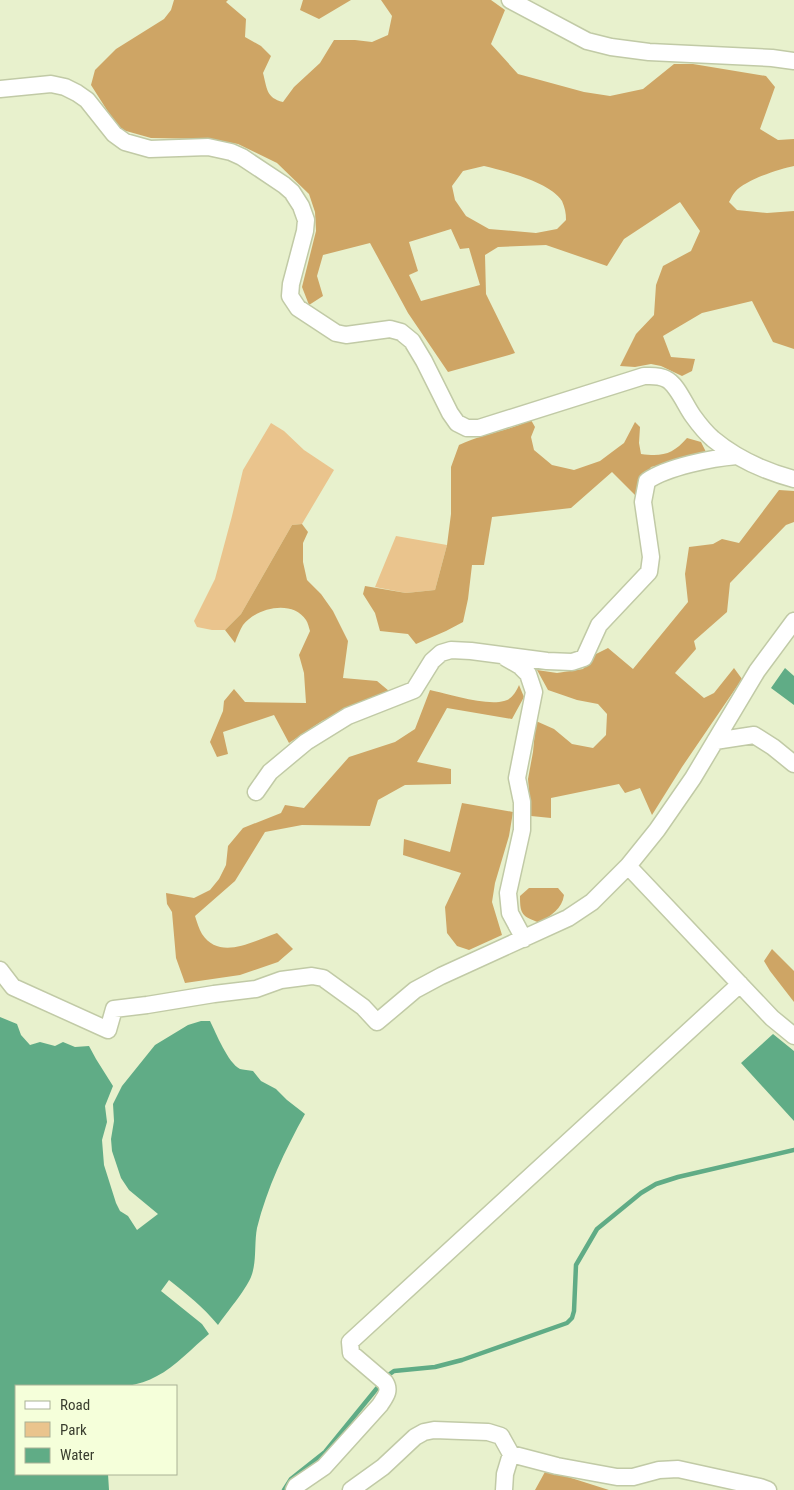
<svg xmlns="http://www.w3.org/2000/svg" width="794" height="1490" font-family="'Roboto Condensed',sans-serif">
  <rect width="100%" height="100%" fill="#e8f1cd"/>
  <path fill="#eac48d" d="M 271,423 L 284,431 L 304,450 L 334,470 L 302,524 L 292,525 L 241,614 L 225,630 L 212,630 L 197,627 L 194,621 L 215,579 L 232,516 L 243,470 Z
    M 396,536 L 447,545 L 435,590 L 406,593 L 375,587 Z"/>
  <path fill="#cea565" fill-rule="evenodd" d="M 174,0 L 228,0 L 226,2 L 246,19 L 245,37 L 261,46 L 271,56 L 263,73 C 267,88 266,98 283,102 L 294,87 L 320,63 L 334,40 L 355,40 L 372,42 L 388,35 L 392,16 L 381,0 L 491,0 L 505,10 L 491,44 L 518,74 L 584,92 L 610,96 L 643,89 L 674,64 L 693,64 L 766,76 L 775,87 L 760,129 L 778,140 L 794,139 L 794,166 C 779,169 745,180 735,192 C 732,195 731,199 729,202 L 737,210 L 767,213 L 794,211 L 794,349 L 773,342 L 752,301 L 702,313 L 663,336 L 671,357 L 695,359 L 692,371 L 682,376 L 661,366 L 651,364 L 635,367 L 620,366 L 636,334 L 654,315 L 656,285 L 663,266 L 691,251 L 700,231 L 680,202 L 624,239 L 607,266 L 546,245 L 498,247 L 485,255 L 486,294 L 515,353 L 509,355 L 448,372 L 408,313 L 370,243 L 323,255 L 317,276 L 323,296 L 309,305 L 302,287 L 316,231 L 315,212 L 309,194 L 277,163 L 238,144 L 208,139 L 151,138 L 119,129 L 91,85 L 95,70 L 116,49 L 164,19 L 171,10 ZM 484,166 C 505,171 550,182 562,201 C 565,208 566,213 566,220 L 557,229 L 536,233 L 489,229 L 466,216 L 455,200 L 452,186 L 463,171 ZM 451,229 L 460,249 L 469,248 L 480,285 L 421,301 L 409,275 L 418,271 L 409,242 Z
    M 303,0 L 351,0 L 319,19 L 300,10 Z
    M 531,420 L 535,427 L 531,437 L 534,450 L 552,465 L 574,470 L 600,461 L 624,443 L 635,422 L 640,427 L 639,443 L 641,454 C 663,457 673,454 687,438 L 701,442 L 707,454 L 651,467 L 635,495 L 612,472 L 571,508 L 492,517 L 484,565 L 472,565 L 468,599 L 463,622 L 446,631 L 416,644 L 408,634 L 380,631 L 375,613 L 363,594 L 365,586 L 406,593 L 435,590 L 447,545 L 451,514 L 451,467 L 459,445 C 483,434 508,431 531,420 Z
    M 779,490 L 794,491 L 794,522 L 786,525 L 730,583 L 727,612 L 694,641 L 696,649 L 675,673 L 704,698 L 714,693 L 734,668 L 742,679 L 682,767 L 652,815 L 640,788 L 625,793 L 619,784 L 551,798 L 551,818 L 531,816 L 528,779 L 533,752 L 536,721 L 554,729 L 572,744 L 593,748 L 606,735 L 607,714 L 598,704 L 577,700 L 548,690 L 537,670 L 557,673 L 583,669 L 594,655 L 608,648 L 633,669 L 688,602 L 685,574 L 689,547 L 713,544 L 722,539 L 739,543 Z
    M 302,524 L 308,532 L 303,543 L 303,562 L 307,580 L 321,594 L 333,611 L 348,641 L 343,678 L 377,681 L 389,691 L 322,721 L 289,743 L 274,715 L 223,732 L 228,754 L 217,757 L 210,742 L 223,711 L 224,701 L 234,689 L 245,702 L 306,703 L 304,673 L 299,655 L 310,631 C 309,628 308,623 306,620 C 292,599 256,608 243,625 C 240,630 237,637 235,643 L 225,630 L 241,614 L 292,525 Z
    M 519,685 L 524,697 L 512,719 L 447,708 L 417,762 L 451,769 L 451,784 L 405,785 L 378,800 L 370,826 L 302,825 L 265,832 L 235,881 L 195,916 C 197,922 199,929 202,934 C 220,961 253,941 277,933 L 293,949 L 278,962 L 240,975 L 185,983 L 176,958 L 172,912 L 167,904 L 166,893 L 194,898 L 210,890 L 219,879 L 226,865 L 228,846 L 243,828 L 281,813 L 285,805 L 304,808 L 349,757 L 395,742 L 415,729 L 430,690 C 448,694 486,706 504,701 C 512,699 516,692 519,685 Z
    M 462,803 L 513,812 L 509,836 L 495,883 L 492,902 L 502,935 L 469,950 L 457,946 L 447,933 L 445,907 L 461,873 L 403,855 L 404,839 L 450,852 Z
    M 529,888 L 558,888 L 564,895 C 562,909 551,915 540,923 C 522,916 520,915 520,896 Z
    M 772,949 L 794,971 L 794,1002 L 770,971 L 764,961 Z
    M 546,1470 L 609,1490 L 535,1490 Z"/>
  <path fill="#60ac86" d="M 785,668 L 794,676 L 794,705 L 771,688 Z
    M 0,1017 L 17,1024 L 21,1035 L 30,1045 L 40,1042 L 55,1046 L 63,1042 L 75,1047 L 89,1046 L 96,1059 L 113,1086 L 105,1106 L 107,1122 L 102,1140 L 104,1165 L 116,1203 L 120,1211 L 128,1216 L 137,1230 L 158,1214 L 129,1190 L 121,1178 L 112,1151 L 111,1139 L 114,1121 L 113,1104 L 122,1086 L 155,1045 L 188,1025 L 201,1021 L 210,1021 C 216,1033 228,1063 240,1069 C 243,1070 249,1070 253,1071 L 261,1081 L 276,1089 L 287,1100 L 305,1114 C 285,1150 267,1188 257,1228 C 254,1244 257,1262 251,1277 C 245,1291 227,1312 218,1325 C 203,1307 187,1294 169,1280 L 161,1291 L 202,1324 L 209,1334 C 193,1347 175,1367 157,1376 C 148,1381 138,1384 128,1386 L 16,1386 L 16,1474 L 108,1474 L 109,1490 L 0,1490 Z
    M 773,1034 L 794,1051 L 794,1121 L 741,1063 Z"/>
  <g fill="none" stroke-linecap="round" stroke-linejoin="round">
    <path stroke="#60ac86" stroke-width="4.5" d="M 387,1376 L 394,1371 L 435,1367 L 462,1360 L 567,1323 L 572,1318 L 574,1311 L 576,1265 L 597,1229 L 641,1193 L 656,1184 L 678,1177 L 794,1150
      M 284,1490 L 291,1479 L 325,1452 L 378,1387"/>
    <defs>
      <path id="street" d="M 510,0 L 587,41 L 611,47 L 649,52 L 772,58 L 794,61
        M 0,89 L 51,84 L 65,87 L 77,93 L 87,100 L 114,134 L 125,142 L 150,149 L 208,147 L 231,152 L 242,157 L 284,185 L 292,192 L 301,206 L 306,220 L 305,231 L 291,284 L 290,296 L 298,308 L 336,333 L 346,335 L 390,329 L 401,332 L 412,341 L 424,361 L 450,413 L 457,423 L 467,428 L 479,428 L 644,376 C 651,376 659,375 666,379 C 677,384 685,405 693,416 C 698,423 705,432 713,439 C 737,459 764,471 794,479
        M 506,658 L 520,666 L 528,674 L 534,692 L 517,778 L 522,802 L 522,830 L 508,893 L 510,913 L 524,939
        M 715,741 L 754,735 L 773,747 L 794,764
        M 256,792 L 270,772 L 306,742 L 348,716 L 414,690 L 432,661 L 441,653 L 451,650 L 471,651 L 547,661 L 572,662 L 584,658 L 599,625 L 649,572 L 651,557 L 643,502 L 647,481 C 667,467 712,458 737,456
        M 628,866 L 772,1018 L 794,1036
        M 0,970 L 13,987 L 108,1030 L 114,1009 L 147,1005 L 214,994 L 256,989 L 281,980 L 312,976 L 323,978 L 363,1007 L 377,1022 L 415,990 L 441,976 L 568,918 L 592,902 L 628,866 L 657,830 L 693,778 L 757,671 L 794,621
        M 511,1454 L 557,1466 L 617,1477 L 633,1477 L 659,1470 L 678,1469 L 760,1487 L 768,1490
        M 294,1490 L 296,1486 L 324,1467 L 380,1405 C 385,1397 391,1391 385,1382 L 351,1353 L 350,1342 L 740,984
        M 351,1490 L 383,1467 L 415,1437 L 424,1432 L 434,1430 L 488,1432 L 501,1436 L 511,1454 L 505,1474 L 504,1490"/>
    </defs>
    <use href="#street" stroke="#c1caa6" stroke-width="19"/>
    <use href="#street" stroke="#fff" stroke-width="16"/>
  </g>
  <rect x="15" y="1385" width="162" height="90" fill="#f5ffda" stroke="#aab296"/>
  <rect x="25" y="1401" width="25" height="8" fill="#ffffff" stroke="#aab296"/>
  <text x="60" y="1410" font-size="15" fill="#3a3e2f">Road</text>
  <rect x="25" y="1422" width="25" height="15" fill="#eac48d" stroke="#aab296"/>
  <text x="60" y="1435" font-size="15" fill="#3a3e2f">Park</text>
  <rect x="25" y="1448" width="25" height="15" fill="#60ac86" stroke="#aab296"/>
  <text x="60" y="1460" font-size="15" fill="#3a3e2f">Water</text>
</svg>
